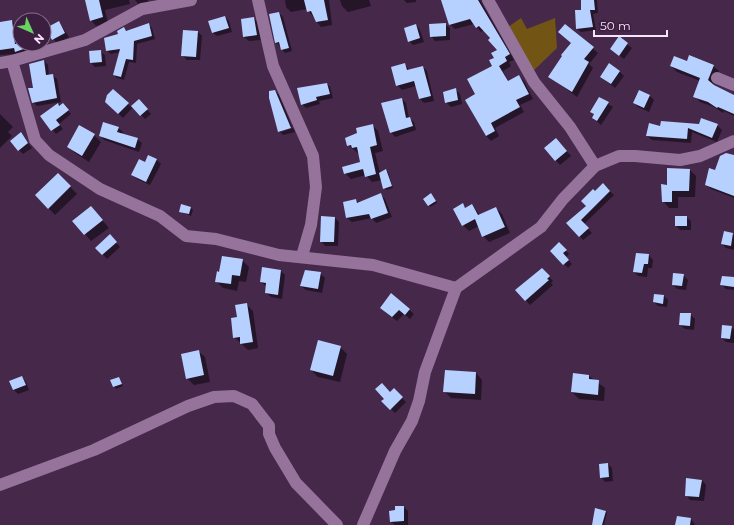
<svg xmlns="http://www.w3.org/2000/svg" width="734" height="525" font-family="Montserrat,sans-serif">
  <rect width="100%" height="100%" fill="#46284b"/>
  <path fill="#725515" d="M 521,18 L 527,29 L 555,18 L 557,48 L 531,73 L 508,27 Z"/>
  <path fill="#0007" d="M 86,0 L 129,0 L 130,4 L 105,10 L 108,23 L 96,26 L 91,20 Z
    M 135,0 L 148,0 L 149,4 L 140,6 Z
    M 285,0 L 329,0 L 332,25 L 321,27 L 307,9 L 291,12 L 286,7 Z
    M 340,0 L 369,0 L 371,6 L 348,12 L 342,6 Z
    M 404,0 L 416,0 L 416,2 L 407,3 Z
    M 442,0 L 480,0 L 514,60 L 509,62 L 511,66 L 503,71 L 509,82 L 519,76 L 524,81 L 533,99 L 520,105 L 524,112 L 495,128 L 499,136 L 491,141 L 486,136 L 466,100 L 476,94 L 494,66 L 498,50 L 484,30 L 481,32 L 474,24 L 455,29 L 450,24 Z
    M 582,0 L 597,0 L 598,13 L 593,14 L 596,30 L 581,32 L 577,29 L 582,10 Z
    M 279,13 L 283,17 L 292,51 L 285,53 L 276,42 Z
    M 41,14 L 45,18 L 50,27 L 59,22 L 69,37 L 57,44 L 49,32 L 44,34 L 44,20 L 26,20 Z
    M 225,17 L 229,21 L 232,32 L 217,36 L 212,32 Z
    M 254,18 L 258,23 L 261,40 L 249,41 L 244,37 Z
    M 12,21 L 18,27 L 20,44 L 37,44 L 40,52 L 0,55 L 0,23 Z
    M 148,24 L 152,28 L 155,39 L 137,44 L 136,63 L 129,62 L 124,80 L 117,78 L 114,75 L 120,52 L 111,54 L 107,51 L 124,28 L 127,31 Z
    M 445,24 L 450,28 L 450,40 L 435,41 L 431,36 Z
    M 416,25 L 420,30 L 424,42 L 413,45 L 409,41 Z
    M 565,25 L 598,53 L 589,64 L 593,68 L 577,97 L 550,77 L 572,43 L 559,32 Z
    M 198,32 L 202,36 L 200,60 L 187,60 L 182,55 Z
    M 619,38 L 632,48 L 624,59 L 616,53 Z
    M 100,51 L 105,55 L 106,66 L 95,67 L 91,63 Z
    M 44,61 L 48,65 L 49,76 L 52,75 L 57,79 L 61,102 L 37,106 L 33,102 L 34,88 Z
    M 687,62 L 713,66 L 719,71 L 713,84 L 734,96 L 734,116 L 724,111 L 723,113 L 714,107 L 700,102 L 695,96 L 700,81 L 677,72 L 671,66 Z
    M 405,64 L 409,70 L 423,67 L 427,71 L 434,101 L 424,103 L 420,99 L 416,86 L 402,90 L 397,85 Z
    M 619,71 L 624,76 L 615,88 L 601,77 Z
    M 327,84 L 330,87 L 333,98 L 319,101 L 320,104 L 306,108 L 302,104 L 298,89 Z
    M 455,89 L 460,94 L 462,104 L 451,107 L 446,102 Z
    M 113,90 L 132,108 L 123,118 L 106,102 Z
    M 275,91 L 279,95 L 292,127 L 281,130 L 281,132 L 293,128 L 295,132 L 283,135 L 279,131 Z
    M 650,96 L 654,100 L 649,112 L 638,107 L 634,103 Z
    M 402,99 L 406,103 L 409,118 L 414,122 L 416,130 L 395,137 L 391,132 Z
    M 600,99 L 613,107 L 601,125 L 593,118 L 595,115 L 591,111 Z
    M 58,104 L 66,107 L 71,114 L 59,124 L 63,129 L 56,134 L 42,117 Z
    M 143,105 L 151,114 L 145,119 L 141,115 Z
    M 0,114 L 13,127 L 8,132 L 12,136 L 0,148 Z
    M 372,125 L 378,131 L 383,151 L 375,153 L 380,173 L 386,170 L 388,172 L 393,188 L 386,190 L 382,180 L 372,182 L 366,175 L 351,179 L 345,173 L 361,163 L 359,154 L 348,145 Z
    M 717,125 L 722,130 L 717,142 L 692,132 L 691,143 L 652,140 L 647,136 L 661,127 Z
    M 118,128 L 123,132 L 122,134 L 137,139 L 142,143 L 139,152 L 104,140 L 100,135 Z
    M 21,134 L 32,148 L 23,154 L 19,150 Z
    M 94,135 L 101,142 L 89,162 L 75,153 L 68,146 Z
    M 560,143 L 571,156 L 560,165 L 545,148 Z
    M 734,155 L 734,198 L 711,189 L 706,185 L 716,171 Z
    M 156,159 L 161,164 L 150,185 L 137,179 L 132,175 L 146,163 Z
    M 690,170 L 696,176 L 695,197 L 678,197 L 678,208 L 669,208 L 663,201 L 668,186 Z
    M 58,174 L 77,194 L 55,215 L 36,195 Z
    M 603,185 L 614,195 L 584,224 L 592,233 L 583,240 L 568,223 L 587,206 L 595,192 Z
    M 381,195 L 385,199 L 392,217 L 376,223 L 372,218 L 352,222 L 347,218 L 356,200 L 359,203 Z
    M 433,196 L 437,203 L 430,207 L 429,205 Z
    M 463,205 L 466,208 L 472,205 L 480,215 L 496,208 L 502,214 L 510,233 L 489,242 L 483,236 L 479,226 L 469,231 L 463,225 Z
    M 91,207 L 109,228 L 91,241 L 74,221 Z
    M 191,208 L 193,210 L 191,216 L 180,211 Z
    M 686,217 L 691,221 L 691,230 L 680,230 L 676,226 Z
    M 335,218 L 339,222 L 338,246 L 325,246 L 321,241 Z
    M 724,233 L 734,235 L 734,250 L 726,248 L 722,244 Z
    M 110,236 L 120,247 L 107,259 L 97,248 Z
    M 559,243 L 569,254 L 566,257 L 572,264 L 568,268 L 552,251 Z
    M 636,254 L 649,255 L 653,260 L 652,268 L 648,268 L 647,277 L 638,276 L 634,272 Z
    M 242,260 L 249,267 L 246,282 L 239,281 L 237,291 L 223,288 L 216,281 L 220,273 Z
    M 542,269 L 553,281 L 551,283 L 553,285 L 530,305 L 517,290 Z
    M 281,271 L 285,275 L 282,299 L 271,297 L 266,293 L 267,287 L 261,282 Z
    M 320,273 L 325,278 L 322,293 L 306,290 L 301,286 Z
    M 683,275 L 688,280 L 686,290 L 677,289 L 673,285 Z
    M 734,278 L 734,290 L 726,289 L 721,284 Z
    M 391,294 L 414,314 L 410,319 L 404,314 L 397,321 L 385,312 Z
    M 664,296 L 668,300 L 667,307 L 658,306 L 654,302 Z
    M 247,305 L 253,311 L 258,348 L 248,350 L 234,337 Z
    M 690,314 L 695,319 L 694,330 L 685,329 L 680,325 Z
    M 731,327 L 734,329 L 734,343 L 726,342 L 722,338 Z
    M 340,347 L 347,354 L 340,382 L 318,377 L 311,370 Z
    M 198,351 L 205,357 L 210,382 L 194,385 L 187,378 Z
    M 476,373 L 482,380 L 481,400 L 451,398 L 444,391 Z
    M 589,376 L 605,388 L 604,401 L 579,399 L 572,392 Z
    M 22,377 L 26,382 L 29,390 L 18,394 L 14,390 Z
    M 119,378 L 123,386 L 116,389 L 112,381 Z
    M 394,390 L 406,402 L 395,413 L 383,401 Z
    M 608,464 L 612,468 L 613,481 L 605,482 L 601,477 Z
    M 687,479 L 702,480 L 706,485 L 704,501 L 690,500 L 686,495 Z
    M 404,507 L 408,511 L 408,525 L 395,525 L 391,522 L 396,511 Z
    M 606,511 L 607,513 L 604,525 L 593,525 Z
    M 678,517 L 691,519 L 695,525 L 676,525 Z"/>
  <path fill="#b6d0ff" d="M 85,0 L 99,0 L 103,17 L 90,21 Z
    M 304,0 L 324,0 L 328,20 L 316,22 L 311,11 L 307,12 Z
    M 441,0 L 478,0 L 510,54 L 505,57 L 507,61 L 499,66 L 508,81 L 519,75 L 529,94 L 516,100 L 520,107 L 491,123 L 495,131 L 486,136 L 465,100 L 475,94 L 467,79 L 492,66 L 489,60 L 494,58 L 491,53 L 497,50 L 488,40 L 490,38 L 479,26 L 476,28 L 470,19 L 449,25 Z
    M 581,0 L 594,0 L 595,10 L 590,10 L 593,27 L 576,29 L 575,10 L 581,10 Z
    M 279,12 L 289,48 L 281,50 L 279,42 L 275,43 L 269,14 Z
    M 225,16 L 229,28 L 212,33 L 208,21 Z
    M 254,17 L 257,35 L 243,37 L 241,19 Z
    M 12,20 L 15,44 L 38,44 L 15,52 L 14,48 L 0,50 L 0,22 Z
    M 59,21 L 65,33 L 52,40 L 46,28 Z
    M 149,23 L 152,36 L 134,41 L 133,60 L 126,59 L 121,77 L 113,75 L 120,49 L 106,51 L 104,38 L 118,34 L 117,31 L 124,27 L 126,31 Z
    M 446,23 L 446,36 L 430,37 L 429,24 Z
    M 416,24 L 420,38 L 408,42 L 404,28 Z
    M 565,24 L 594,47 L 584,59 L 589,62 L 572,92 L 548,77 L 562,56 L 561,55 L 571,43 L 558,32 Z
    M 183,30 L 198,31 L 196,57 L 181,56 Z
    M 619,36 L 628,43 L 619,56 L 610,49 Z
    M 101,50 L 102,62 L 90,63 L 89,51 Z
    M 689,55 L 714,65 L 708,80 L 714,85 L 734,95 L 734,114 L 718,107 L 717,108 L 708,102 L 693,97 L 700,78 L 670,66 L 674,56 L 687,61 Z
    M 44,60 L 46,75 L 53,74 L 57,98 L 32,103 L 28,88 L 33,88 L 29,64 Z
    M 405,63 L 407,70 L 423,66 L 431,96 L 419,99 L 414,81 L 396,86 L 391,67 Z
    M 609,63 L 620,71 L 611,84 L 600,77 Z
    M 327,83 L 330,94 L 316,97 L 317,100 L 301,105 L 297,88 Z
    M 456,88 L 458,100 L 445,103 L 443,92 Z
    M 113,89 L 129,103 L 118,114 L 105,102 L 107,95 Z
    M 275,90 L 291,128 L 278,132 L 269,98 L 269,91 Z
    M 639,90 L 650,95 L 644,108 L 633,103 Z
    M 599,97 L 609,102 L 597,121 L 592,118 L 594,114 L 590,112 Z
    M 402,98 L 406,118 L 410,117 L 413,126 L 390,133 L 381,103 Z
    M 139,99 L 148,109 L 140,116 L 131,106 Z
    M 58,103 L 59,106 L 63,103 L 69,110 L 56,120 L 60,125 L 51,131 L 40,116 Z
    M 701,118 L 718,124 L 712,138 L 688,128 L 687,139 L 646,136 L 649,123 L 660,126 L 661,121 L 699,124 Z
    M 103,122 L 119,127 L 117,132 L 138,138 L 135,148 L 99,136 Z
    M 373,124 L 377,145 L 370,147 L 376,174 L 365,177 L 363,169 L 344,174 L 342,167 L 360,162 L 357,147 L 352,148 L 351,145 L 347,146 L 345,138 L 357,133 L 356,128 Z
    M 79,125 L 95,134 L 82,156 L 67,147 Z
    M 21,132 L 28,143 L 18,151 L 10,141 Z
    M 556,138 L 567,151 L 555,161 L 544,148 Z
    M 726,153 L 734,155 L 734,196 L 705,185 L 709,168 L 715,170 L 720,156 Z
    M 148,155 L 157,159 L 146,182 L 131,175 L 139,159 L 145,162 Z
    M 667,168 L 690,169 L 689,191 L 672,191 L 672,202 L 662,202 L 661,184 L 667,185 Z
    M 386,169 L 392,186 L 383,189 L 379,173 Z
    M 58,173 L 71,186 L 48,209 L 35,195 Z
    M 603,183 L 610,191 L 581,220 L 589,228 L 579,237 L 566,223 L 586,206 L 581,201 L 593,189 L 595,191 Z
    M 381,193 L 388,213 L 371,219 L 369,214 L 346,218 L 343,202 L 356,199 L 357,203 Z
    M 431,193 L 436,201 L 428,206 L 423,199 Z
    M 463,203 L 465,208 L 472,204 L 478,215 L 496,207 L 505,227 L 482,237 L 475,219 L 462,226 L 453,209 Z
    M 181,204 L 191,207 L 189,214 L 179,212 Z
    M 91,206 L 103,220 L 84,235 L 72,221 Z
    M 321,216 L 335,217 L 334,242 L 320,242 Z
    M 675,216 L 687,216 L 687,226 L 675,226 Z
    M 724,231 L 733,233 L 731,246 L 721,244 Z
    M 110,234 L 117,242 L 102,255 L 95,248 Z
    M 559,242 L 567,250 L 563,253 L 569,260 L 563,265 L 550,251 Z
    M 636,253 L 649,254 L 648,264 L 644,264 L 642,273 L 633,272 Z
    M 222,256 L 243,259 L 240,276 L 232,275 L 231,284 L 215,282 L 217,271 L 219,272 Z
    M 262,267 L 281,270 L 278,295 L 265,293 L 266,283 L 260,282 Z
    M 542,268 L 550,276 L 547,279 L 549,280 L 525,301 L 515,290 Z
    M 305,270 L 321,272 L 318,289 L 300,286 Z
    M 673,273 L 684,274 L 682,286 L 672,285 Z
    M 722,276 L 734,277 L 734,287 L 720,285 Z
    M 391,293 L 410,309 L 405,315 L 399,310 L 392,317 L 380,308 Z
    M 654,294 L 664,295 L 663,304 L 653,302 Z
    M 247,303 L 253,342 L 240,344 L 240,337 L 233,338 L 231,318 L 237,317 L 235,305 Z
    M 680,313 L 691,313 L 690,326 L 679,325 Z
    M 722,325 L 732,326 L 730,339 L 721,338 Z
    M 318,340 L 341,346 L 333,376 L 310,370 Z
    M 199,350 L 204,375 L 186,379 L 181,354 Z
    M 445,370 L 476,372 L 475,394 L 443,392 Z
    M 573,373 L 589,375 L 589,379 L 599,380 L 598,395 L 571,392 Z
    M 22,376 L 26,385 L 13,390 L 9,381 Z
    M 119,377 L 122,384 L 113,387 L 110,380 Z
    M 382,383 L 390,392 L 394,388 L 403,397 L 390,410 L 381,401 L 384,399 L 375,389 Z
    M 608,463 L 609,477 L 600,478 L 599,464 Z
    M 686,478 L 702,480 L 699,497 L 685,496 Z
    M 395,506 L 404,506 L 404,521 L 390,522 L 389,511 L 395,510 Z
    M 595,508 L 606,511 L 602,525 L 592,525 Z
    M 677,516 L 691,518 L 690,525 L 675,525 Z"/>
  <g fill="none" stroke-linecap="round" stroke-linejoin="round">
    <path stroke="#95739b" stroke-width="12" d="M 258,0 L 273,66 L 313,156 L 316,187 L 311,225 L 302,256
      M 488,0 L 534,82 L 570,127 L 595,166
      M 12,61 L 35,140 L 49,155 L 100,189 L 160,216 L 186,236 L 216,239 L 279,255 L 373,265 L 456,288 L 541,227 L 563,199 L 595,166 L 619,156 L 635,156 L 680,160 L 700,156 L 734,141
      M 0,63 L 12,61 L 85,40 L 142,9 L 191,0
      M 717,78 L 734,85
      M 0,485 L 94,450 L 188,406 L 214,397 L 234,396 L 252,404 L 269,426 L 269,434 L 275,448 L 296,483 L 337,525
      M 363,525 L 395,451 L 412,421 L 419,401 L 425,372 L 456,288"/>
  </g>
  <g transform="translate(32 32) rotate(135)"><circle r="19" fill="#3c1e40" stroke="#876e8b"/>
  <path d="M0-3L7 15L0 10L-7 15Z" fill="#6cd362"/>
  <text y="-6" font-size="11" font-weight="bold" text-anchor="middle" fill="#f8e5fb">N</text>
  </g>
  <path d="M594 30v6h73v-6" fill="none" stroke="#f8e5fb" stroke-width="2"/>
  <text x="600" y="30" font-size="12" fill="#f8e5fb" stroke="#3c1e40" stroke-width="3" paint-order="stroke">50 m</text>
</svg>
